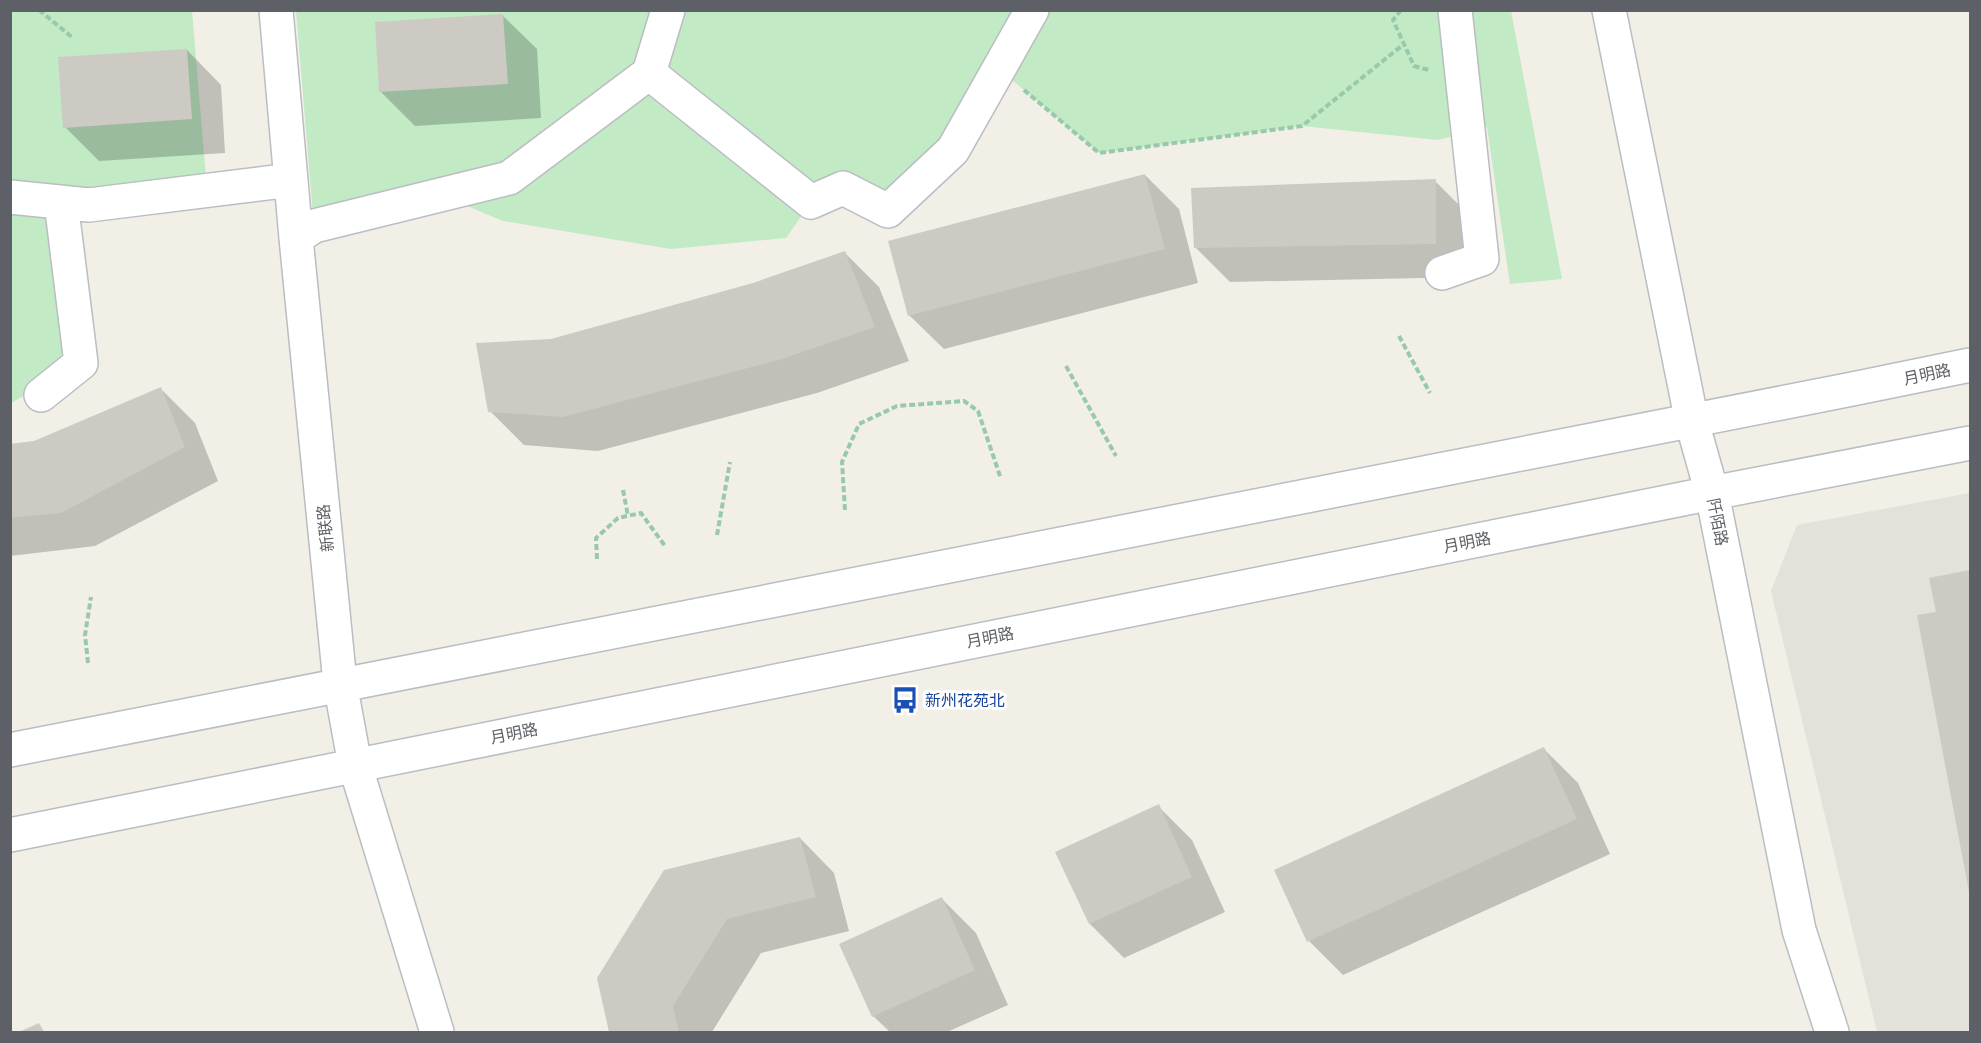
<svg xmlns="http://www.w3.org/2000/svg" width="1981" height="1043" font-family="'IBM Plex Sans','Noto Sans SC',sans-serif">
  <rect width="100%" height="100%" fill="#f1efe6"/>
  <path fill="#e2e1da" d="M 1970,493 L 1970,1032 L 1877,1032 L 1771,591 L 1797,525 Z"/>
  <path fill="#c1eac5" d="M 11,11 L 192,11 L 207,190 L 61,202 L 81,363 L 11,403 Z
    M 296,11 L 1511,11 L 1562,279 L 1510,284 L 1487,127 L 1438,140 L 1302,126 L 1099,153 L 999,69 L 888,211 L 811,202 L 786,238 L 671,249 L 503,221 L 441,195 L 314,226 Z"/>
  <path fill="#0003" d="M 502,15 L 537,49 L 541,118 L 415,126 L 381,92 Z
    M 187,50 L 221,85 L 225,153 L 99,161 L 65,127 Z
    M 1145,175 L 1179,209 L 1198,283 L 944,349 L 909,315 Z
    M 1435,181 L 1469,215 L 1469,277 L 1230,282 L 1195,247 Z
    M 845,253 L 879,287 L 909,361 L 817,393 L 598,451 L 524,445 L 490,411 L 754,285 Z
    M 161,389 L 195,423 L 218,481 L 95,546 L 10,556 L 10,445 L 34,443 Z
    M 1970,571 L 1970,890 L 1919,617 L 1938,613 L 1931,579 Z
    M 1544,749 L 1578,783 L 1610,854 L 1343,975 L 1309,941 Z
    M 1158,806 L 1192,840 L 1225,912 L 1124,958 L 1090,924 L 1057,852 Z
    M 800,838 L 834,873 L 849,931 L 761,953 L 712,1032 L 611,1032 L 598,979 Z
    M 942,899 L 976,933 L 1008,1005 L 947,1032 L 890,1032 L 873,1016 Z"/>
  <path fill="#cccac2" d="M 503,14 L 508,84 L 379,92 L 375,22 Z
    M 187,49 L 192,119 L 63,128 L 58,57 Z
    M 1145,174 L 1165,249 L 908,316 L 888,241 Z
    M 1436,179 L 1436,244 L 1194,248 L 1191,188 Z
    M 845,251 L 875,327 L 782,359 L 563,417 L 488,412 L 476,343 L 551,339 L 753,283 Z
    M 161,387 L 185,447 L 61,513 L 10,518 L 10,444 L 34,441 Z
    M 1970,570 L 1970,892 L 1969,892 L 1917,615 L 1936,612 L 1929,578 Z
    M 1544,747 L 1577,819 L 1307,942 L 1274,870 Z
    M 1159,804 L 1192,877 L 1089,924 L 1055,852 Z
    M 800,837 L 816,897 L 727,919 L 673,1006 L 679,1032 L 609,1032 L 597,978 L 664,870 Z
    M 942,897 L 975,970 L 872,1017 L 839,944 Z
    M 39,1023 L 44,1032 L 19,1032 Z"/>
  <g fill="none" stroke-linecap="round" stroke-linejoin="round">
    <defs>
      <path id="minor" d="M 276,10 L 296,238 L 340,683 L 355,765 L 437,1032
        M 1609,10 L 1692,422 L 1712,493 L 1799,930 L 1832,1032
        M 649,73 L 811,202 L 843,188 L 888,211 L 953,150 L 1032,10
        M 10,197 L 89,205 L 291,180
        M 296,238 L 314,226 L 509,178 L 649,73 L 668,10
        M 1442,273 L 1482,259 L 1455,10
        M 41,395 L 81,363 L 61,202
        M 10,750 C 663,618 1318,499 1970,365
        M 10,835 L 1712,493 L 1970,443"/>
    </defs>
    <use href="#minor" stroke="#babdc2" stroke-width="36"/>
    <path stroke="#98c9aa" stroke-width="4" stroke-dasharray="6 3" stroke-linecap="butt" d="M 39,10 L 73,38
      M 1401,10 L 1393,20 L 1414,66 L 1429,70
      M 1024,90 L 1099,153 L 1302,126 L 1404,44
      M 1399,336 L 1430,393
      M 1066,366 L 1116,456
      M 623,490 L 628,516
      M 845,510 L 842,462 L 859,424 L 897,406 L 964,401 L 978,411 L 1001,479
      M 717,535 L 730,462
      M 597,559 L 596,538 L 618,518 L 641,513 L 665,546
      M 88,663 L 85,635 L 91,597"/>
    <use href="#minor" stroke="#fff" stroke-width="33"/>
  </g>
  <defs>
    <symbol id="bus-bare" viewBox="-9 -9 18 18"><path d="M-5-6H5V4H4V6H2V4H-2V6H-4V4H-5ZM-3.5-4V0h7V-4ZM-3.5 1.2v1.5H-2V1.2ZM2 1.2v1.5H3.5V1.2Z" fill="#1a4fb4" stroke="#fff" stroke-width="2.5" paint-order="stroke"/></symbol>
  </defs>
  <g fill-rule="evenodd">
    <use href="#bus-bare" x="886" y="681" width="38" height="38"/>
  </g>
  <g text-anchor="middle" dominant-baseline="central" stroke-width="6" stroke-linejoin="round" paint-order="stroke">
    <g font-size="16" fill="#5d6167" stroke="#fff">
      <text transform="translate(1927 374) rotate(-12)">月明路</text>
      <text transform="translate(1718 522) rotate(79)">阡陌路</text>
      <text transform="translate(325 528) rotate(-96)">新联路</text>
      <text transform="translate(1467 542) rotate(-11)">月明路</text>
      <text transform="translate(990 637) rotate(-11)">月明路</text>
      <text transform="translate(514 733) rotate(-11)">月明路</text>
    </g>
    <g font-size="16" fill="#164399" stroke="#fff" text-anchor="start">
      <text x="925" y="700">新州花苑北</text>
    </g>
  </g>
  <rect width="1981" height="1043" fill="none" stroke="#5d6167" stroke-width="24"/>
</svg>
